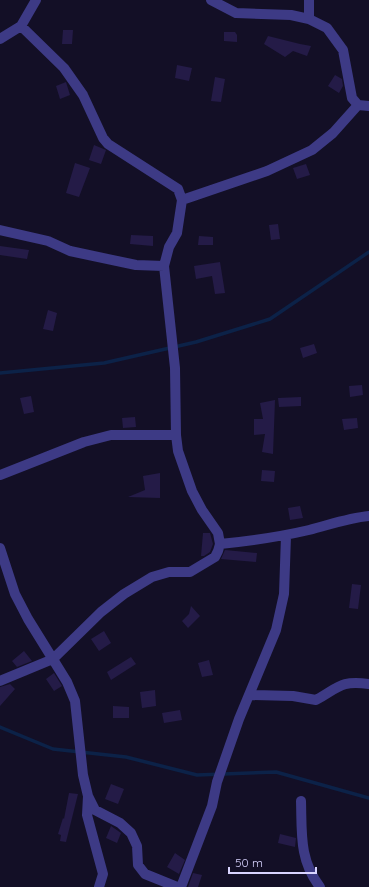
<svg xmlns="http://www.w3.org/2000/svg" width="369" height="887" font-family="Quicksand,sans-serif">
  <rect width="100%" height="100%" fill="#130f26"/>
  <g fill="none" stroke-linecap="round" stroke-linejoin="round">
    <path stroke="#0c2248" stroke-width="3.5" d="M 0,373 L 104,363 L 196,342 L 270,319 L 369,252
      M 0,727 L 53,749 L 126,757 L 197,775 L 276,772 L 369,798"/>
  </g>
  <path fill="#241b47" d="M 63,30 L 73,30 L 72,44 L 62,44 Z
    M 224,32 L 235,32 L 237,35 L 237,42 L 224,41 Z
    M 268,36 L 300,44 L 311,46 L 307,56 L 293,51 L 285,57 L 264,44 Z
    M 177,65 L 192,68 L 189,81 L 175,78 Z
    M 335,75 L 342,79 L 343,86 L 339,93 L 328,86 Z
    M 215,77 L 225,79 L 221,102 L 211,101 Z
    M 66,82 L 70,95 L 60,99 L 56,86 Z
    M 94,145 L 106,150 L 101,164 L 89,160 Z
    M 75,163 L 90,168 L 79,197 L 66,193 Z
    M 306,164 L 310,175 L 297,179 L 293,168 Z
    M 278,224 L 280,239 L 271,240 L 269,225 Z
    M 131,235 L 153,236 L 153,246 L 130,244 Z
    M 199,236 L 213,237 L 213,245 L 198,245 Z
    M 0,246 L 29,250 L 27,259 L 0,255 Z
    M 220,262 L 225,293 L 215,294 L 212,276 L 196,279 L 194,266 Z
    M 48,310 L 57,313 L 53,331 L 43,329 Z
    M 314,344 L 317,353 L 303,358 L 300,348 Z
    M 362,385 L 363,395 L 350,397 L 349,386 Z
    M 31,396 L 34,412 L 24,414 L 20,398 Z
    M 301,397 L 301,406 L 279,407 L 278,398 Z
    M 275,400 L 273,454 L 262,452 L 265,434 L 254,435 L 254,419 L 263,419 L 260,403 Z
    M 135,417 L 136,427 L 123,428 L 122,418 Z
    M 357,418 L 358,428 L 344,430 L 342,419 Z
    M 262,470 L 275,471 L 274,482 L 261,481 Z
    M 160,473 L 160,498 L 128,497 L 145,490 L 143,476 Z
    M 300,506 L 303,518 L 290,520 L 288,508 Z
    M 203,533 L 210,533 L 213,544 L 210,552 L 204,556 L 201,556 Z
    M 225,550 L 257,553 L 256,562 L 221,559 Z
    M 352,584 L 361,585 L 358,609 L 349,608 Z
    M 191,606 L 200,616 L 188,628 L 182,621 L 189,614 Z
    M 104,631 L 111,643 L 99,651 L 91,639 Z
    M 24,651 L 32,661 L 17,667 L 12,661 Z
    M 131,657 L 136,664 L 111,680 L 107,672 Z
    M 209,660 L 213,675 L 202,677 L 198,663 Z
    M 54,673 L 62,686 L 54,691 L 46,679 Z
    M 10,684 L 15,689 L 0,706 L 0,687 Z
    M 155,690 L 156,706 L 142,708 L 140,692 Z
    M 113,706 L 129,707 L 129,718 L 113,718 Z
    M 180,710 L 182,720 L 164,723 L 162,713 Z
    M 111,784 L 124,789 L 118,804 L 105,799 Z
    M 69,793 L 78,794 L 66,842 L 60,841 L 61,835 L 58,834 L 63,818 L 64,819 Z
    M 111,826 L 121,833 L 117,843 L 106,838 Z
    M 280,834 L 296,838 L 295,847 L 278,843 Z
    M 175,853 L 185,860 L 179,874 L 167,867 Z
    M 193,873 L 202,875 L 198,887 L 188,887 Z"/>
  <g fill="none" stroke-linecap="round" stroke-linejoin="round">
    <path stroke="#3d3a85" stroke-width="10" d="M 211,0 L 236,13 L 291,15 L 309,19 L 327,28 L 343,50 L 352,98 L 358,105 L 369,106
      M 309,0 L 309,19
      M 0,39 L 21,26 L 36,0
      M 182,200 L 267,171 L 312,150 L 333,133 L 358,105
      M 0,230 L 48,241 L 70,251 L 136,265 L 164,266
      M 0,475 L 84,442 L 111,435 L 176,435
      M 220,544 C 250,541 279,537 309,530 C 329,525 348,518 369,516
      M 0,548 L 15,594 L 28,619 L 67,682 L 75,701 L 83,775 L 88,796 L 95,810 L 120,823 L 131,833 L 137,846 L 138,865 L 145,874 L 177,887
      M 0,681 L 53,659 L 101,612 L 124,594 L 152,577 L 169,572 L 190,572 L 215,557 L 218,551 L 220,544 L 218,533 L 202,510 L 192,491 L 178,451 L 176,435 L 175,368 L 164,266 L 169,247 L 177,233 L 182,200 L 178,189 L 108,144 L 103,138 L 83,95 L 64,68 L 21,26
      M 250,695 L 293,696 L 316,700 C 339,687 341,680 369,684
      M 88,796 L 87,815 L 103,874 L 99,887
      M 301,801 C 302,833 299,860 320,887
      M 181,887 L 212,806 L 217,782 L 239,719 L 276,630 L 284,594 L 286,536"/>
  </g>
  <path d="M229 867v6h87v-6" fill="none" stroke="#d9d4ff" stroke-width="2"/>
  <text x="235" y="867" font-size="12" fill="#d9d4ff" stroke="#130f26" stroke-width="3" paint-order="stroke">50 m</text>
</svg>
